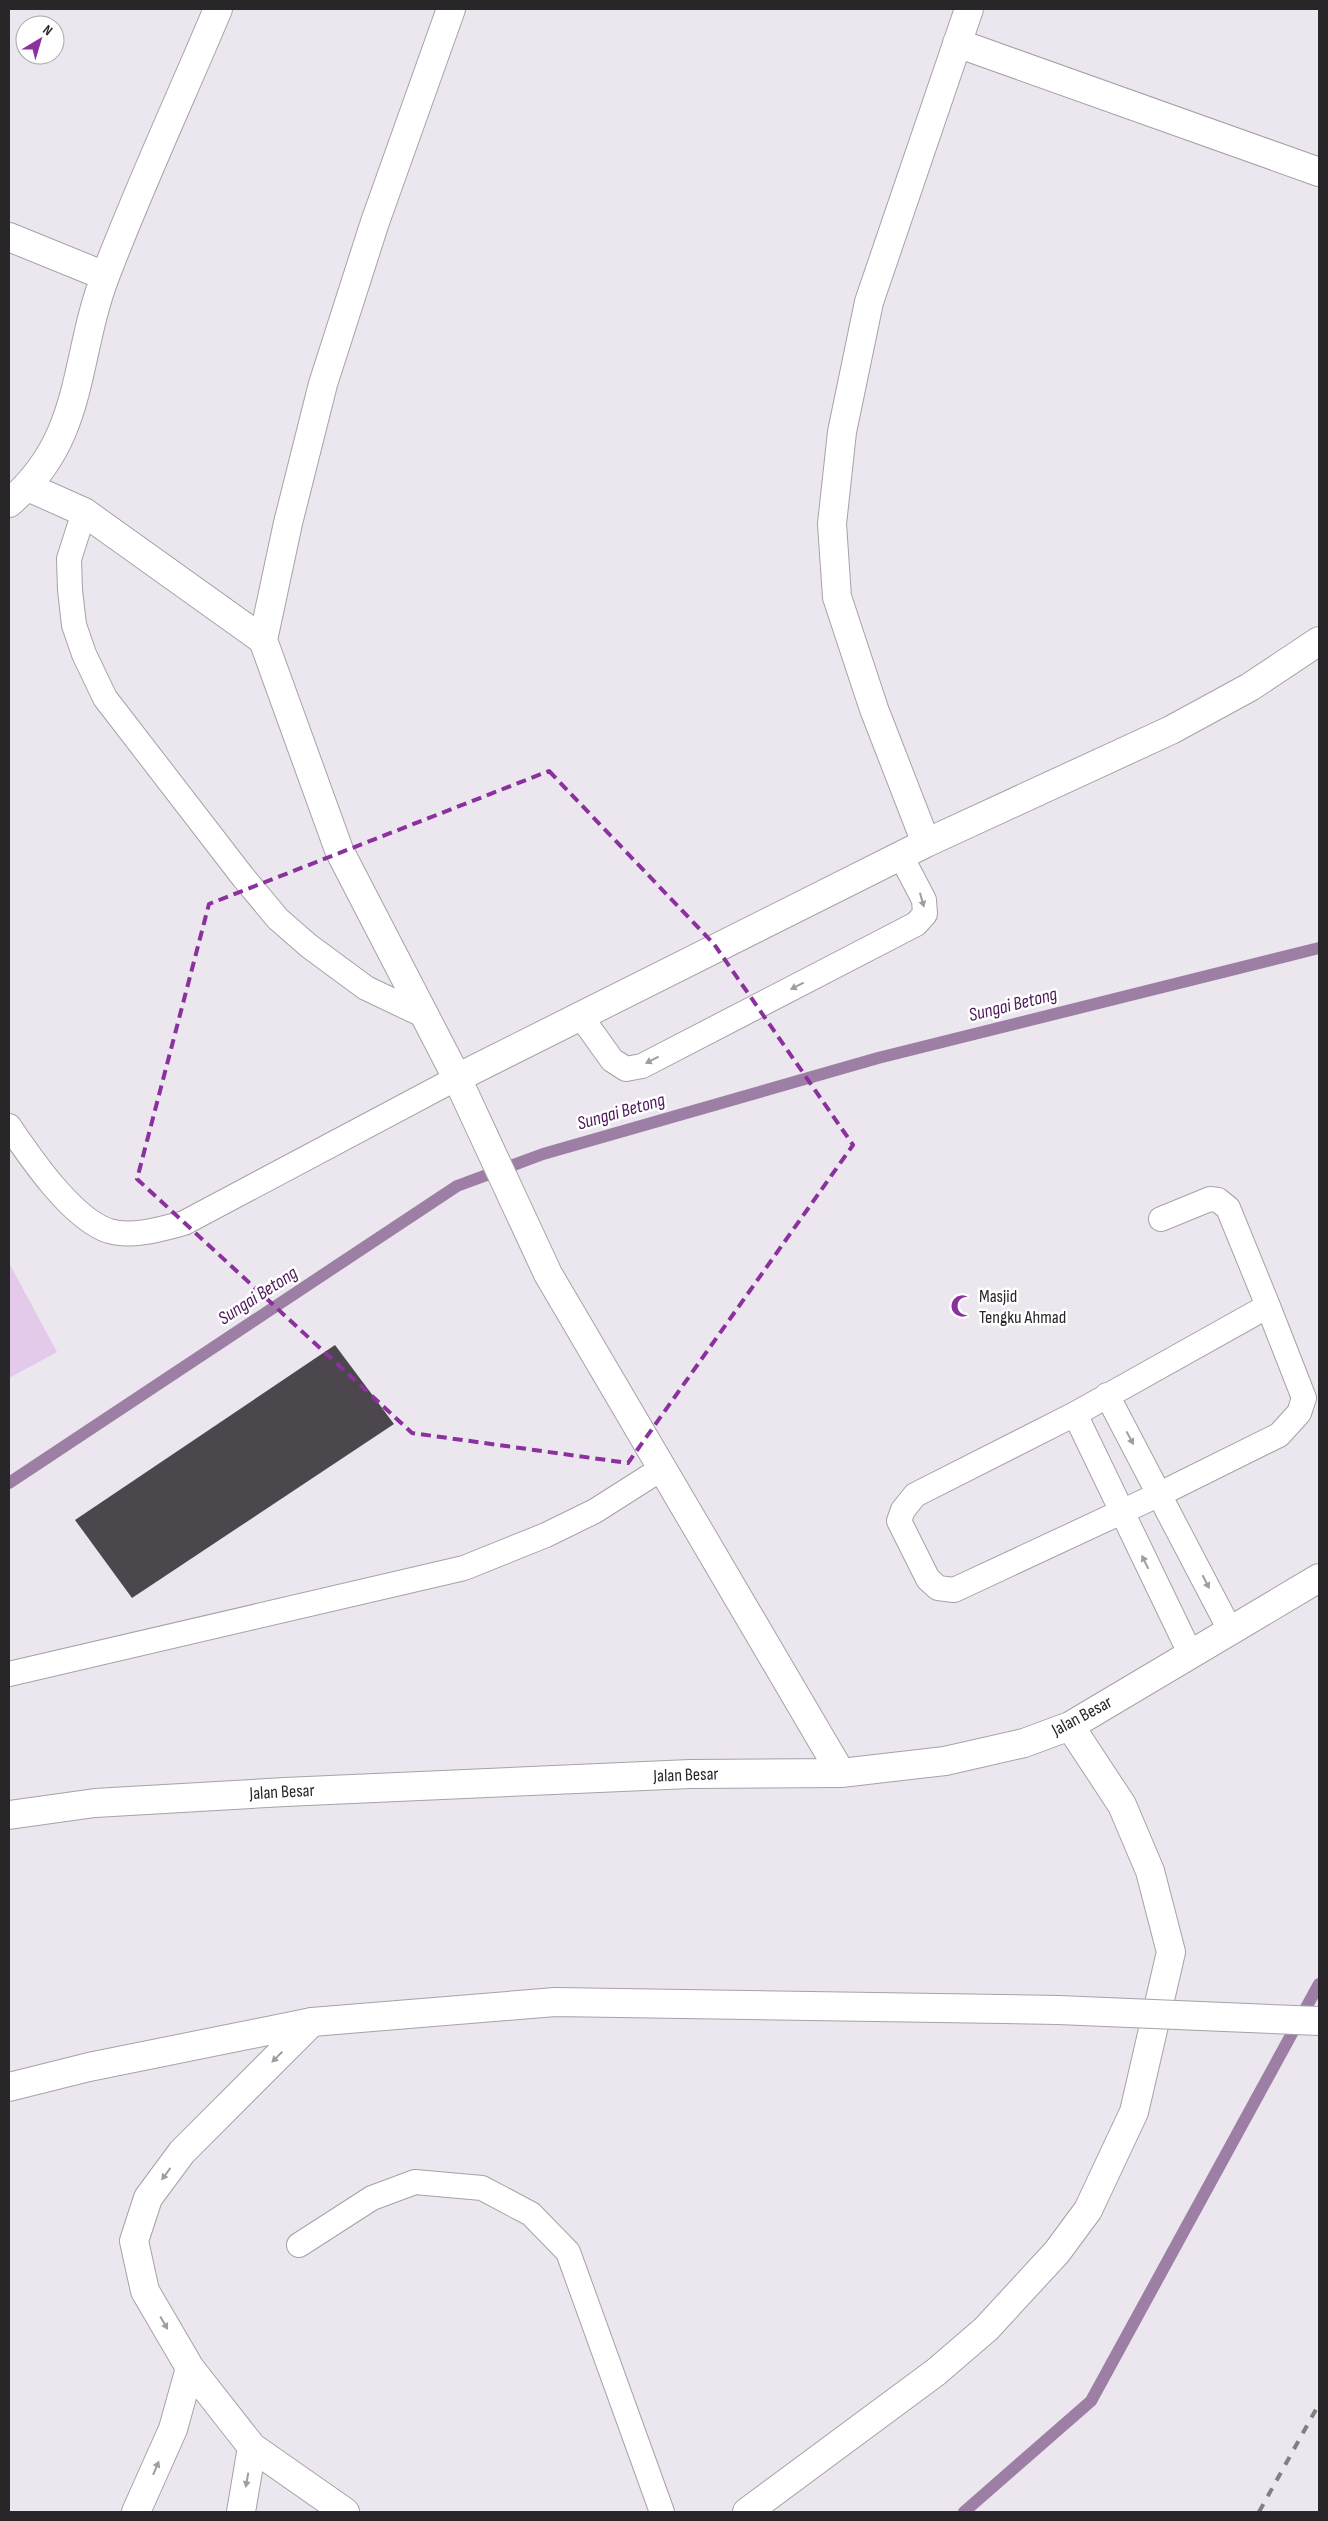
<svg xmlns="http://www.w3.org/2000/svg" width="1328" height="2521" font-family="'Sofia Sans Condensed',sans-serif">
  <rect width="100%" height="100%" fill="#ece6ee"/>
  <path fill="#e3c9ea" d="M 9,1263 L 57,1352 L 9,1378 Z"/>
  <g fill="none" stroke-linecap="round" stroke-linejoin="round">
    <path stroke="#9d7fa5" stroke-width="12" d="M 9,1483 L 457,1186 L 543,1154 L 878,1058 L 1319,948
      M 964,2512 L 1091,2401 L 1319,1984"/>
  </g>
  <path fill="#4c474d" d="M 335,1345 L 394,1424 L 132,1598 L 75,1520 Z"/>
  <g fill="none" stroke-linecap="round" stroke-linejoin="round">
    <defs>
      <path id="lane" d="M 84,512 L 69,559 L 70,590 L 74,625 L 84,654 L 105,698 L 243,877 L 278,919 L 309,946 L 366,988 L 425,1016
        M 582,1018 L 612,1060 L 626,1069 L 642,1066 L 916,924 L 925,914 L 924,900 L 901,856
        M 9,1126 C 30,1157 72,1219 109,1231 C 133,1238 161,1229 184,1223 L 457,1078
        M 1161,1219 L 1210,1199 L 1218,1200 L 1228,1208 L 1268,1306
        M 1268,1306 L 1304,1398 L 1299,1413 L 1279,1435 L 1160,1494 L 954,1590 L 938,1588 L 928,1579 L 899,1521 L 903,1510 L 915,1495 L 1075,1414 Z
        M 1107,1395 L 1230,1630
        M 1075,1414 L 1190,1653
        M 9,1674 L 464,1568 L 546,1535 L 595,1511 L 661,1469
        M 299,2245 L 372,2198 L 415,2182 L 482,2188 L 531,2214 L 568,2252 L 662,2512"/>
      <path id="street" d="M 957,43 L 1319,172
        M 9,237 L 105,276
        M 28,487 L 84,512 L 263,640
        M 9,503 C 86,438 73,359 106,274 C 140,185 181,97 218,9
        M 926,843 L 874,709 L 837,597 L 832,524 L 842,432 L 869,302 L 969,9
        M 457,1078 L 926,843 L 1171,730 L 1250,687 L 1319,641
        M 312,2022 L 182,2152 L 148,2198 L 134,2241 L 145,2291 L 190,2368 L 252,2447 L 345,2512
        M 136,2512 L 173,2429 L 190,2368
        M 241,2512 L 252,2447"/>
      <path id="secondary" d="M 451,9 L 375,222 L 323,384 L 288,523 L 263,640 L 339,850 L 457,1078 L 548,1274 L 841,1773
        M 9,1815 L 95,1803 L 285,1792 L 690,1774 L 841,1773 L 945,1761 L 1024,1743 L 1070,1726 L 1319,1578
        M 747,2512 L 936,2372 L 986,2329 L 1057,2252 L 1088,2210 L 1134,2112 L 1171,1952 L 1150,1871 L 1122,1805 L 1070,1726"/>
      <path id="primary" d="M 9,2087 L 89,2067 L 312,2022 L 555,2002 L 1058,2010"/>
    </defs>
    <use href="#lane" stroke="#a7a1a8" stroke-width="26"/>
    <use href="#street" stroke="#a7a1a8" stroke-width="30"/>
    <use href="#secondary" stroke="#a7a1a8" stroke-width="30"/>
    <use href="#primary" stroke="#a7a1a8" stroke-width="30"/>
    <use href="#lane" stroke="#fff" stroke-width="24"/>
    <use href="#street" stroke="#fff" stroke-width="28"/>
    <use href="#secondary" stroke="#fff" stroke-width="28"/>
    <use href="#primary" stroke="#fff" stroke-width="28"/>
    <path stroke="#827e83" stroke-width="4" stroke-dasharray="9 9" stroke-linecap="butt" d="M 1259,2512 L 1319,2404"/>
    <defs>
      <path id="primary-bridge" d="M 1058,2010 L 1319,2021"/>
    </defs>
    <use href="#primary-bridge" stroke="#a7a1a8" stroke-width="30" stroke-linecap="butt"/>
    <use href="#primary-bridge" stroke="#fff" stroke-width="28"/>
  </g>
  <defs><path id="oneway-solid" d="M-6-.8H1V-3.2L6.5 0L1 3.2V.8H-6Z" transform="scale(1.25)"/></defs>
  <g fill="#9e9d9f">
    <use href="#oneway-solid" transform="translate(922 900) rotate(74)"/>
    <use href="#oneway-solid" transform="translate(797 986) rotate(153)"/>
    <use href="#oneway-solid" transform="translate(652 1060) rotate(153)"/>
    <use href="#oneway-solid" transform="translate(1130 1438) rotate(62)"/>
    <use href="#oneway-solid" transform="translate(1145 1562) rotate(-116)"/>
    <use href="#oneway-solid" transform="translate(1206 1582) rotate(63)"/>
    <use href="#oneway-solid" transform="translate(277 2057) rotate(135)"/>
    <use href="#oneway-solid" transform="translate(166 2174) rotate(126)"/>
    <use href="#oneway-solid" transform="translate(164 2323) rotate(60)"/>
    <use href="#oneway-solid" transform="translate(156 2468) rotate(-67)"/>
    <use href="#oneway-solid" transform="translate(247 2480) rotate(100)"/>
  </g>
  <path fill="none" stroke="#8a319e" stroke-width="4" stroke-dasharray="10 6" stroke-linejoin="round" d="M 549,771 L 714,944 L 853,1145 L 628,1463 L 412,1433 L 137,1179 L 209,904 Z"/>
  <defs>
    <symbol id="mosque-bare" viewBox="-9 -9 18 18"><path d="M3.5-4.9A6 6 0 1 0 3.5 4.9A5 5 0 1 1 3.5-4.9Z" fill="#8a319e" stroke="#fff" stroke-width="2.5" paint-order="stroke"/></symbol>
  </defs>
  <g fill-rule="evenodd">
    <use href="#mosque-bare" x="946" y="1290" width="32" height="32"/>
  </g>
  <g text-anchor="middle" dominant-baseline="central" stroke-width="5" stroke-linejoin="round" paint-order="stroke">
    <g font-size="18" fill="#282629" stroke="#fff" text-anchor="start">
      <text x="979" y="1296">Masjid<tspan x="979" dy="21">Tengku Ahmad</tspan></text>
    </g>
    <g font-size="18" fill="#282629" stroke="#fff">
      <text transform="translate(1082 1716) rotate(-28)">Jalan Besar</text>
      <text transform="translate(686 1775) rotate(-2)">Jalan Besar</text>
      <text transform="translate(282 1792) rotate(-3)">Jalan Besar</text>
    </g>
    <g font-size="19" font-style="italic" fill="#4c1958" stroke="#fff">
      <text transform="translate(1013 1005) rotate(-14)">Sungai Betong</text>
      <text transform="translate(621 1112) rotate(-16)">Sungai Betong</text>
      <text transform="translate(258 1296) rotate(-33)">Sungai Betong</text>
    </g>
  </g>
  <rect width="1328" height="2521" fill="none" stroke="#282629" stroke-width="20"/>
  <g transform="translate(40 40) rotate(38)"><circle r="24" fill="#ffffff" stroke="#a9a8a9"/>
  <path d="M0-4L9 19L0 12L-9 19Z" fill="#8a319e"/>
  <text y="-8" font-size="14" font-weight="bold" text-anchor="middle" fill="#282629">N</text>
  </g>
</svg>
